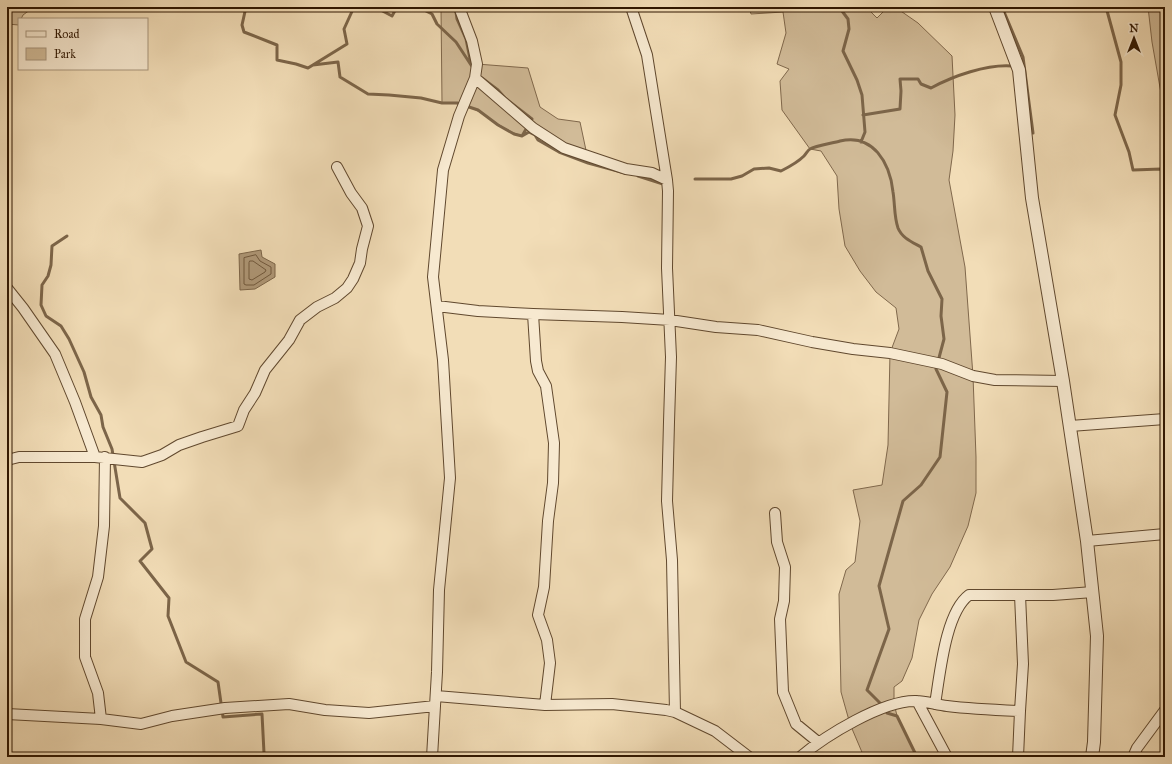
<svg xmlns="http://www.w3.org/2000/svg" width="1172" height="764" font-family="'IM FELL Great Primer',serif">
  <rect width="100%" height="100%" fill="#f2ddb7"/>
  <filter id="stains"><feTurbulence type="fractalNoise" baseFrequency=".005" numOctaves="4"/><feColorMatrix values="0 0 0 0 .2 0 0 0 0 .09 0 0 0 0 .02 0 0 0 .5 -.17"/></filter>
  <radialGradient id="worn" r=".72"><stop offset=".6" stop-color="#630" stop-opacity="0"/><stop offset="1" stop-color="#630" stop-opacity=".3"/></radialGradient>
  <path fill="#d1bb98" stroke="#80684c" d="M 7,7 L 34,7 L 23,15 L 21,19 L 19,19 L 19,25 L 7,24 Z
    M 441,7 L 459,7 L 477,64 L 528,68 L 540,107 L 558,119 L 580,122 L 587,155 L 529,125 L 522,136 C 498,129 482,108 458,103 C 453,102 447,103 442,103 Z
    M 749,7 L 866,7 L 877,18 L 888,7 L 895,7 L 918,23 L 952,56 L 955,115 L 953,151 L 949,180 L 965,267 L 973,376 L 976,457 L 976,493 L 968,526 L 950,567 L 932,594 L 919,620 L 912,658 L 902,681 L 894,687 L 894,703 L 897,716 L 917,757 L 864,757 L 850,724 L 841,692 L 839,594 L 846,570 L 855,562 L 860,521 L 853,490 L 882,485 L 888,445 L 890,353 L 899,329 L 896,308 L 876,292 L 860,271 L 845,246 L 839,209 L 837,176 L 821,151 L 810,149 L 782,110 L 780,81 L 789,69 L 777,64 L 786,33 L 783,12 L 751,14 Z
    M 1148,7 L 1165,7 L 1165,116 L 1152,42 Z"/>
  <path fill="#b09979" stroke="#7c6549" d="M 261,250 L 262,257 L 275,264 L 275,277 L 255,289 L 240,290 L 239,254 Z"/>
  <g fill="none" stroke-linecap="round" stroke-linejoin="round">
    <path stroke="#70583c" stroke-width="1" d="M 256,255 L 260,261 L 271,267 L 271,274 L 254,285 L 246,285 L 244,284 L 244,258 Z
      M 250,261 L 253,261 L 266,270 L 265,272 L 252,280 L 249,279 L 249,263 Z"/>
    <path stroke="#7c6549" stroke-width="3" d="M 246,7 L 242,25 L 244,32 L 277,45 L 277,60 L 296,64 L 308,68 L 347,44 L 344,29 L 354,7
      M 375,7 L 392,16 L 397,7
      M 418,7 L 432,14 L 437,24 L 456,42 L 473,68
      M 839,7 L 848,19 L 849,29 L 843,51 L 857,80 L 862,95 L 865,132 L 861,142
      M 1002,7 L 1023,57 L 1033,133
      M 1106,7 L 1121,62 L 1121,85 L 1115,115 L 1129,152 L 1133,170 L 1161,169 L 1165,173
      M 456,12 L 457,19 L 466,39 L 471,64
      M 313,65 L 338,62 L 340,77 L 368,94 L 389,95 L 421,98 L 442,103 L 457,103 L 478,110 L 498,125 L 514,134 L 522,136
      M 482,78 L 498,90 L 505,98 L 532,119 L 522,136 L 529,132 L 535,135 L 538,140 L 559,152 L 588,163 L 625,173
      M 863,115 L 900,109 L 901,91 L 900,79 L 918,79 L 921,84 L 931,88 C 953,76 987,64 1012,66
      M 638,176 L 663,184
      M 695,179 L 731,179 L 742,176 L 754,169 L 769,168 L 781,171 C 789,167 798,162 804,156 C 806,154 808,150 810,149 C 815,146 833,143 840,141 C 873,133 890,163 893,192 C 895,204 894,217 898,228 C 902,238 912,242 921,247 L 928,271 L 942,299 L 941,316 L 944,339 L 936,369 L 947,392 L 940,457 L 921,485 L 903,501 L 879,586 L 889,629 L 867,690 L 881,704
      M 67,236 L 52,246 L 51,265 L 48,276 L 42,285 L 41,305 L 46,316 L 61,326 L 69,339 L 84,372 L 91,397 L 101,415 L 103,427 L 112,449 L 120,498 L 145,523 L 152,549 L 140,561 L 169,598 L 168,616 L 186,662 L 218,682 L 223,717 L 262,714 L 264,753 L 267,757
      M 887,713 L 897,716 L 917,757"/>
    <defs>
      <path id="minor" d="M 631,7 L 647,55 L 667,180
        M 475,78 L 533,128 L 564,148 L 626,169 L 652,173 L 667,180 L 668,191 L 667,268 L 671,357 L 669,422 L 667,501 L 672,560 L 675,712
        M 7,288 L 23,308 L 55,354 L 75,402 L 95,457
        M 437,306 L 478,311 L 533,314 L 622,317 L 670,320 L 716,327 L 758,330 L 812,342 L 853,349 L 890,353 L 942,364 L 973,376 L 995,380 L 1063,381
        M 533,314 L 536,361 L 538,371 L 546,386 L 554,443 L 553,483 L 548,521 L 544,587 L 538,615 L 547,640 L 550,663 L 545,705
        M 1070,426 L 1165,419
        M 7,460 L 19,457 L 95,457 L 142,462 L 162,455 L 179,445 L 202,437 L 238,426 L 244,410 L 255,393 L 265,370 L 289,340 L 300,320 L 317,307 L 335,298 L 347,288 L 353,279 L 360,263 L 362,249 L 368,226 L 362,208 L 351,193 L 337,167
        M 775,513 L 777,542 L 785,567 L 784,601 L 780,619 L 783,692 L 796,724 L 818,742
        M 1087,541 L 1165,534
        M 436,696 L 545,705 L 612,704 L 666,710 L 675,712 L 715,731 L 749,757
        M 917,701 L 947,757
        M 935,704 C 940,675 945,613 969,595 L 1053,595 L 1093,592
        M 1020,711 L 1023,664 L 1020,595
        M 7,714 L 101,719 L 141,724 L 172,716 L 225,708 L 289,704 L 325,710 L 369,713 L 435,706
        M 101,719 L 98,693 L 85,657 L 85,619 L 98,577 L 104,526 L 105,457
        M 432,757 L 437,672 L 439,590 L 450,478 L 443,360 L 433,277 L 443,170 L 459,116 L 475,78 L 477,64 L 472,41 L 459,7
        M 800,757 C 825,736 883,700 916,701 C 926,701 937,705 947,706 C 971,709 995,710 1020,711 L 1018,757
        M 1133,757 L 1137,748 L 1165,710"/>
      <path id="tertiary" d="M 995,7 L 1019,70 L 1032,198 L 1063,381 L 1087,541 L 1097,636 L 1094,742 L 1092,757"/>
    </defs>
    <use href="#minor" stroke="#60482e" stroke-width="12"/>
    <use href="#tertiary" stroke="#60482e" stroke-width="14"/>
    <use href="#minor" stroke="#f7e9d0" stroke-width="10"/>
    <use href="#tertiary" stroke="#f7e9d0" stroke-width="12"/>
  </g>
  <rect width="1172" height="764" fill="none" stroke="#f2ddb7" stroke-width="24"/>
  <rect x="8" y="8" width="1156" height="748" fill="none" stroke="#2f1600" stroke-width="2"/>
  <rect x="12" y="12" width="1148" height="740" fill="none" stroke="#2f1600"/>
  <rect x="18" y="18" width="130" height="52" fill="#f7e9d0" stroke="#a7957d"/>
  <rect x="26" y="31" width="20" height="6" fill="#f7e9d0" stroke="#a7957d"/>
  <text x="54" y="38" font-size="12" fill="#2f1600">Road</text>
  <rect x="26" y="48" width="20" height="12" fill="#d1bb98" stroke="#a7957d"/>
  <text x="54" y="58" font-size="12" fill="#2f1600">Park</text>
  <g transform="translate(1134 38)" stroke="#f7e9d0" stroke-width="3" paint-order="stroke">
  <path d="M0-3L7 15L0 10L-7 15Z" fill="#2f1600"/>
  <text y="-6" font-size="11" font-weight="bold" text-anchor="middle" fill="#2f1600">N</text>
  </g>
  <rect width="100%" height="100%" filter="url(#stains)"/>
  <rect width="100%" height="100%" fill="url(#worn)"/>
</svg>
